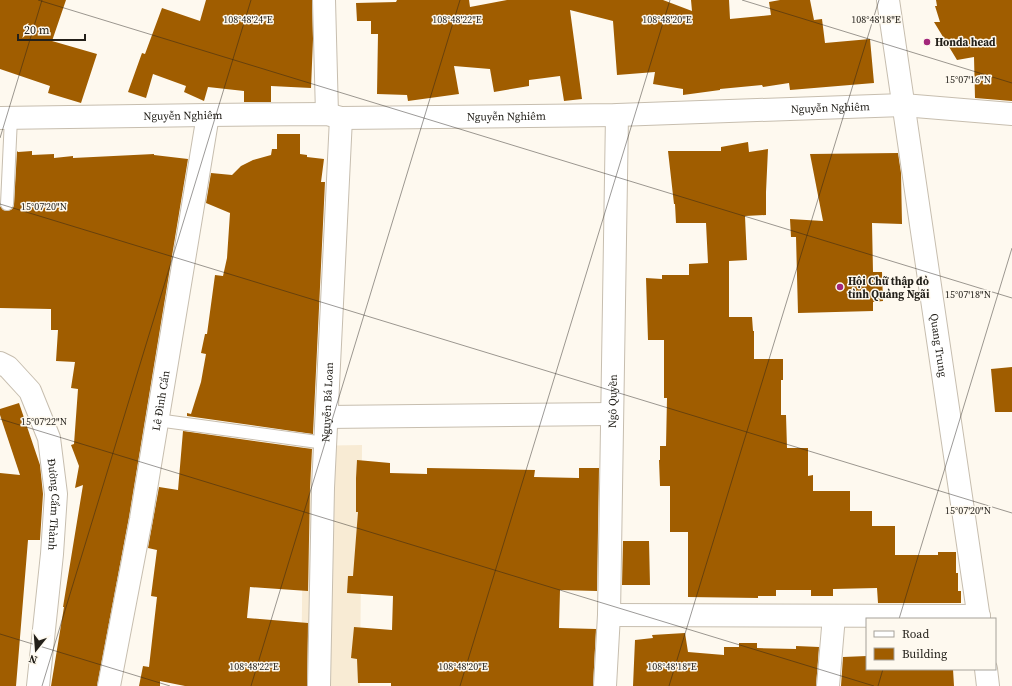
<svg xmlns="http://www.w3.org/2000/svg" width="1012" height="686" font-family="'Source Serif 4',serif">
  <rect width="100%" height="100%" fill="#fef9ef"/>
  <path fill="#f8ebd4" d="M 362,445 L 360,686 L 301,686 L 304,446 Z"/>
  <path fill="#a05d00" d="M 0,0 L 66,0 L 52,41 L 97,54 L 81,103 L 48,93 L 50,86 L 0,69 Z
    M 206,0 L 312,0 L 313,39 L 311,88 L 271,86 L 271,102 L 244,102 L 244,91 L 208,87 L 204,101 L 184,92 L 186,86 L 153,74 L 146,98 L 128,92 L 142,53 L 145,54 L 162,8 L 200,21 Z
    M 397,0 L 469,0 L 470,7 L 507,0 L 663,0 L 692,11 L 691,0 L 729,0 L 730,19 L 771,15 L 769,2 L 780,0 L 810,0 L 814,20 L 822,19 L 825,43 L 870,39 L 874,83 L 790,90 L 789,83 L 763,87 L 762,85 L 720,89 L 720,90 L 683,95 L 683,89 L 653,84 L 655,72 L 617,75 L 613,21 L 570,10 L 582,99 L 564,101 L 560,76 L 529,80 L 529,86 L 494,92 L 490,69 L 454,66 L 459,94 L 408,101 L 407,95 L 377,94 L 378,34 L 371,34 L 371,21 L 357,21 L 356,3 L 396,2 Z
    M 936,0 L 1012,0 L 1012,101 L 975,98 L 974,57 L 957,60 L 934,22 L 940,22 L 935,6 L 937,6 Z
    M 277,134 L 300,134 L 300,154 L 307,155 L 307,157 L 324,159 L 321,182 L 325,182 L 313,434 L 187,416 L 187,413 L 191,414 L 201,382 L 206,354 L 201,353 L 205,334 L 207,334 L 215,275 L 223,276 L 227,258 L 230,213 L 206,203 L 211,173 L 232,175 L 241,166 L 253,160 L 271,155 L 272,149 L 277,149 Z
    M 748,142 L 749,152 L 768,149 L 766,192 L 766,215 L 745,216 L 747,260 L 729,261 L 729,317 L 752,317 L 753,331 L 754,331 L 754,359 L 783,359 L 783,380 L 781,380 L 781,415 L 786,415 L 787,448 L 808,448 L 808,476 L 813,475 L 813,491 L 850,491 L 850,511 L 872,511 L 872,526 L 895,526 L 895,555 L 938,555 L 938,552 L 956,552 L 956,573 L 958,573 L 958,591 L 961,591 L 961,603 L 878,603 L 877,588 L 833,589 L 833,596 L 811,596 L 811,590 L 776,590 L 776,596 L 758,596 L 758,598 L 688,597 L 688,532 L 670,532 L 670,486 L 660,486 L 659,460 L 660,460 L 660,446 L 666,446 L 667,398 L 664,398 L 664,340 L 648,340 L 646,278 L 662,279 L 662,275 L 689,275 L 689,264 L 708,263 L 706,223 L 676,223 L 675,204 L 674,204 L 668,151 L 721,151 L 721,147 Z
    M 17,151 L 18,152 L 32,151 L 32,155 L 54,154 L 54,158 L 73,156 L 73,158 L 154,154 L 154,155 L 188,159 L 129,517 L 97,686 L 51,686 L 64,607 L 63,607 L 83,485 L 75,488 L 79,466 L 71,445 L 74,444 L 78,389 L 71,388 L 75,362 L 56,361 L 58,330 L 51,330 L 51,309 L 0,308 L 0,206 L 3,210 L 7,211 L 11,210 L 13,208 L 14,205 Z
    M 898,153 L 901,173 L 902,224 L 872,223 L 873,272 L 882,272 L 883,301 L 873,302 L 873,311 L 798,313 L 796,237 L 791,237 L 790,219 L 823,221 L 810,154 Z
    M 1012,367 L 1012,412 L 995,412 L 991,369 Z
    M 19,403 L 40,465 L 43,494 L 40,540 L 28,540 L 16,686 L 0,686 L 0,473 L 20,475 L 0,415 L 0,409 Z
    M 183,431 L 312,449 L 310,488 L 308,591 L 250,587 L 247,618 L 308,623 L 307,686 L 185,686 L 160,681 L 160,686 L 139,686 L 143,666 L 149,667 L 157,597 L 151,596 L 157,550 L 148,548 L 159,487 L 178,490 Z
    M 357,460 L 390,463 L 390,473 L 427,474 L 427,468 L 535,470 L 534,477 L 579,478 L 579,468 L 599,468 L 597,591 L 560,590 L 559,628 L 596,629 L 593,686 L 391,686 L 391,683 L 358,683 L 357,659 L 351,658 L 354,627 L 392,630 L 393,596 L 347,593 L 348,576 L 353,576 L 358,512 L 356,512 L 356,478 Z
    M 623,541 L 649,541 L 650,585 L 622,585 Z
    M 685,633 L 688,652 L 724,655 L 724,647 L 739,647 L 739,643 L 757,643 L 757,648 L 796,649 L 796,646 L 819,647 L 816,686 L 633,686 L 635,640 L 653,638 L 652,635 Z
    M 867,656 L 867,669 L 953,669 L 954,686 L 841,686 L 843,657 Z"/>
  <g fill="none" stroke-linecap="round" stroke-linejoin="round">
    <defs>
      <path id="lane" d="M 7,204 L 11,118
        M 157,420 L 325,443"/>
      <g id="street">
        <path d="M 324,0 L 327,114"/>
        <path id="s1" d="M 0,363 L 8,367 L 30,391 L 49,438 L 56,494 L 52,554 L 38,686"/>
        <path d="M 327,417 L 612,414"/>
        <path d="M 609,615 L 979,616"/>
        <path id="s2" d="M 109,686 L 141,519 L 208,115"/>
        <path id="s3" d="M 319,686 L 323,488 L 341,118"/>
        <path id="s4" d="M 605,686 L 609,615 L 617,115"/>
        <path d="M 828,686 L 834,616"/>
      </g>
      <g id="secondary">
        <path id="s5" d="M 0,118 L 208,115 L 327,114 L 341,118 L 617,115 L 903,105 L 1012,114"/>
      </g>
      <g id="primary">
        <path id="s6" d="M 888,0 L 979,619"/>
        <path d="M 986,669 L 988,686"/>
      </g>
    </defs>
    <use href="#lane" stroke="#c7beaf" stroke-width="14"/>
    <use href="#street" stroke="#c7beaf" stroke-width="24"/>
    <use href="#secondary" stroke="#c7beaf" stroke-width="24"/>
    <use href="#primary" stroke="#c7beaf" stroke-width="24"/>
    <use href="#lane" stroke="#fff" stroke-width="12"/>
    <use href="#street" stroke="#fff" stroke-width="22"/>
    <use href="#secondary" stroke="#fff" stroke-width="22"/>
    <use href="#primary" stroke="#fff" stroke-width="22"/>
  </g>
  <path fill="none" stroke="#23201a" stroke-width="1" stroke-opacity="0.45" d="M 38,0 L 1012,298M 742,0 L 1012,83M 0,138 L 42,0M 0,204 L 1012,513M 0,419 L 874,686M 899,619 L 1012,248M 0,634 L 170,686M 42,686 L 251,0M 251,686 L 460,0M 460,686 L 670,0M 669,686 L 879,0M 878,686 L 883,669"/>
  <g fill="#a3277b" stroke="#fef9ef" stroke-width="1.5">
    <circle cx="927" cy="42" r="4"/>
    <circle cx="840" cy="287" r="4"/>
  </g>
  <g text-anchor="middle" dominant-baseline="central" stroke-width="3" stroke-linejoin="round" paint-order="stroke">
    <g font-size="11" font-weight="bold" fill="#23201a" stroke="#fef9ef" text-anchor="start">
      <text x="935" y="42">Honda head</text>
      <text x="848" y="281">Hội Chữ thập đỏ<tspan x="848" dy="13">tỉnh Quảng Ngãi</tspan></text>
    </g>
    <g font-size="11" fill="#23201a" stroke="#fef9ef">
      <text stroke="none"><textPath href="#s5" startOffset="831">Nguyễn Nghiêm</textPath></text>
      <text stroke="none"><textPath href="#s5" startOffset="183">Nguyễn Nghiêm</textPath></text>
      <text stroke="none"><textPath href="#s5" startOffset="507">Nguyễn Nghiêm</textPath></text>
      <text stroke="none"><textPath href="#s6" startOffset="349">Quang Trung</textPath></text>
      <text stroke="none"><textPath href="#s2" startOffset="290">Lê Đình Cẩn</textPath></text>
      <text stroke="none"><textPath href="#s4" startOffset="285">Ngô Quyền</textPath></text>
      <text stroke="none"><textPath href="#s3" startOffset="284">Nguyễn Bá Loan</textPath></text>
      <text stroke="none"><textPath href="#s1" startOffset="159">Đường Cẩm Thành</textPath></text>
    </g>
  </g>
  <g font-size="10" text-anchor="middle" fill="#23201a" stroke="#fef9ef" stroke-width="3" stroke-linejoin="round" paint-order="stroke">
    <text x="248" y="23">108°48'24"E</text>
    <text x="457" y="23">108°48'22"E</text>
    <text x="667" y="23">108°48'20"E</text>
    <text x="876" y="23">108°48'18"E</text>
    <text x="968" y="83">15°07'16"N</text>
    <text x="44" y="210">15°07'20"N</text>
    <text x="968" y="298">15°07'18"N</text>
    <text x="44" y="425">15°07'22"N</text>
    <text x="968" y="514">15°07'20"N</text>
    <text x="254" y="670">108°48'22"E</text>
    <text x="463" y="670">108°48'20"E</text>
    <text x="672" y="670">108°48'18"E</text>
  </g>
  <rect x="866" y="618" width="130" height="52" fill="#fef9ef" stroke="#a6a29a"/>
  <rect x="874" y="631" width="20" height="6" fill="#ffffff" stroke="#a6a29a"/>
  <text x="902" y="638" font-size="12" fill="#23201a">Road</text>
  <rect x="874" y="648" width="20" height="12" fill="#a05d00" stroke="#a6a29a"/>
  <text x="902" y="658" font-size="12" fill="#23201a">Building</text>
  <g transform="translate(36 650) rotate(197)" stroke="#fef9ef" stroke-width="3" paint-order="stroke">
  <path d="M0-3L7 15L0 10L-7 15Z" fill="#23201a"/>
  <text y="-6" font-size="11" font-weight="bold" text-anchor="middle" fill="#23201a">N</text>
  </g>
  <path d="M18 34v6h67v-6" fill="none" stroke="#23201a" stroke-width="2"/>
  <text x="24" y="34" font-size="12" fill="#23201a" stroke="#fef9ef" stroke-width="3" paint-order="stroke">20 m</text>
</svg>
